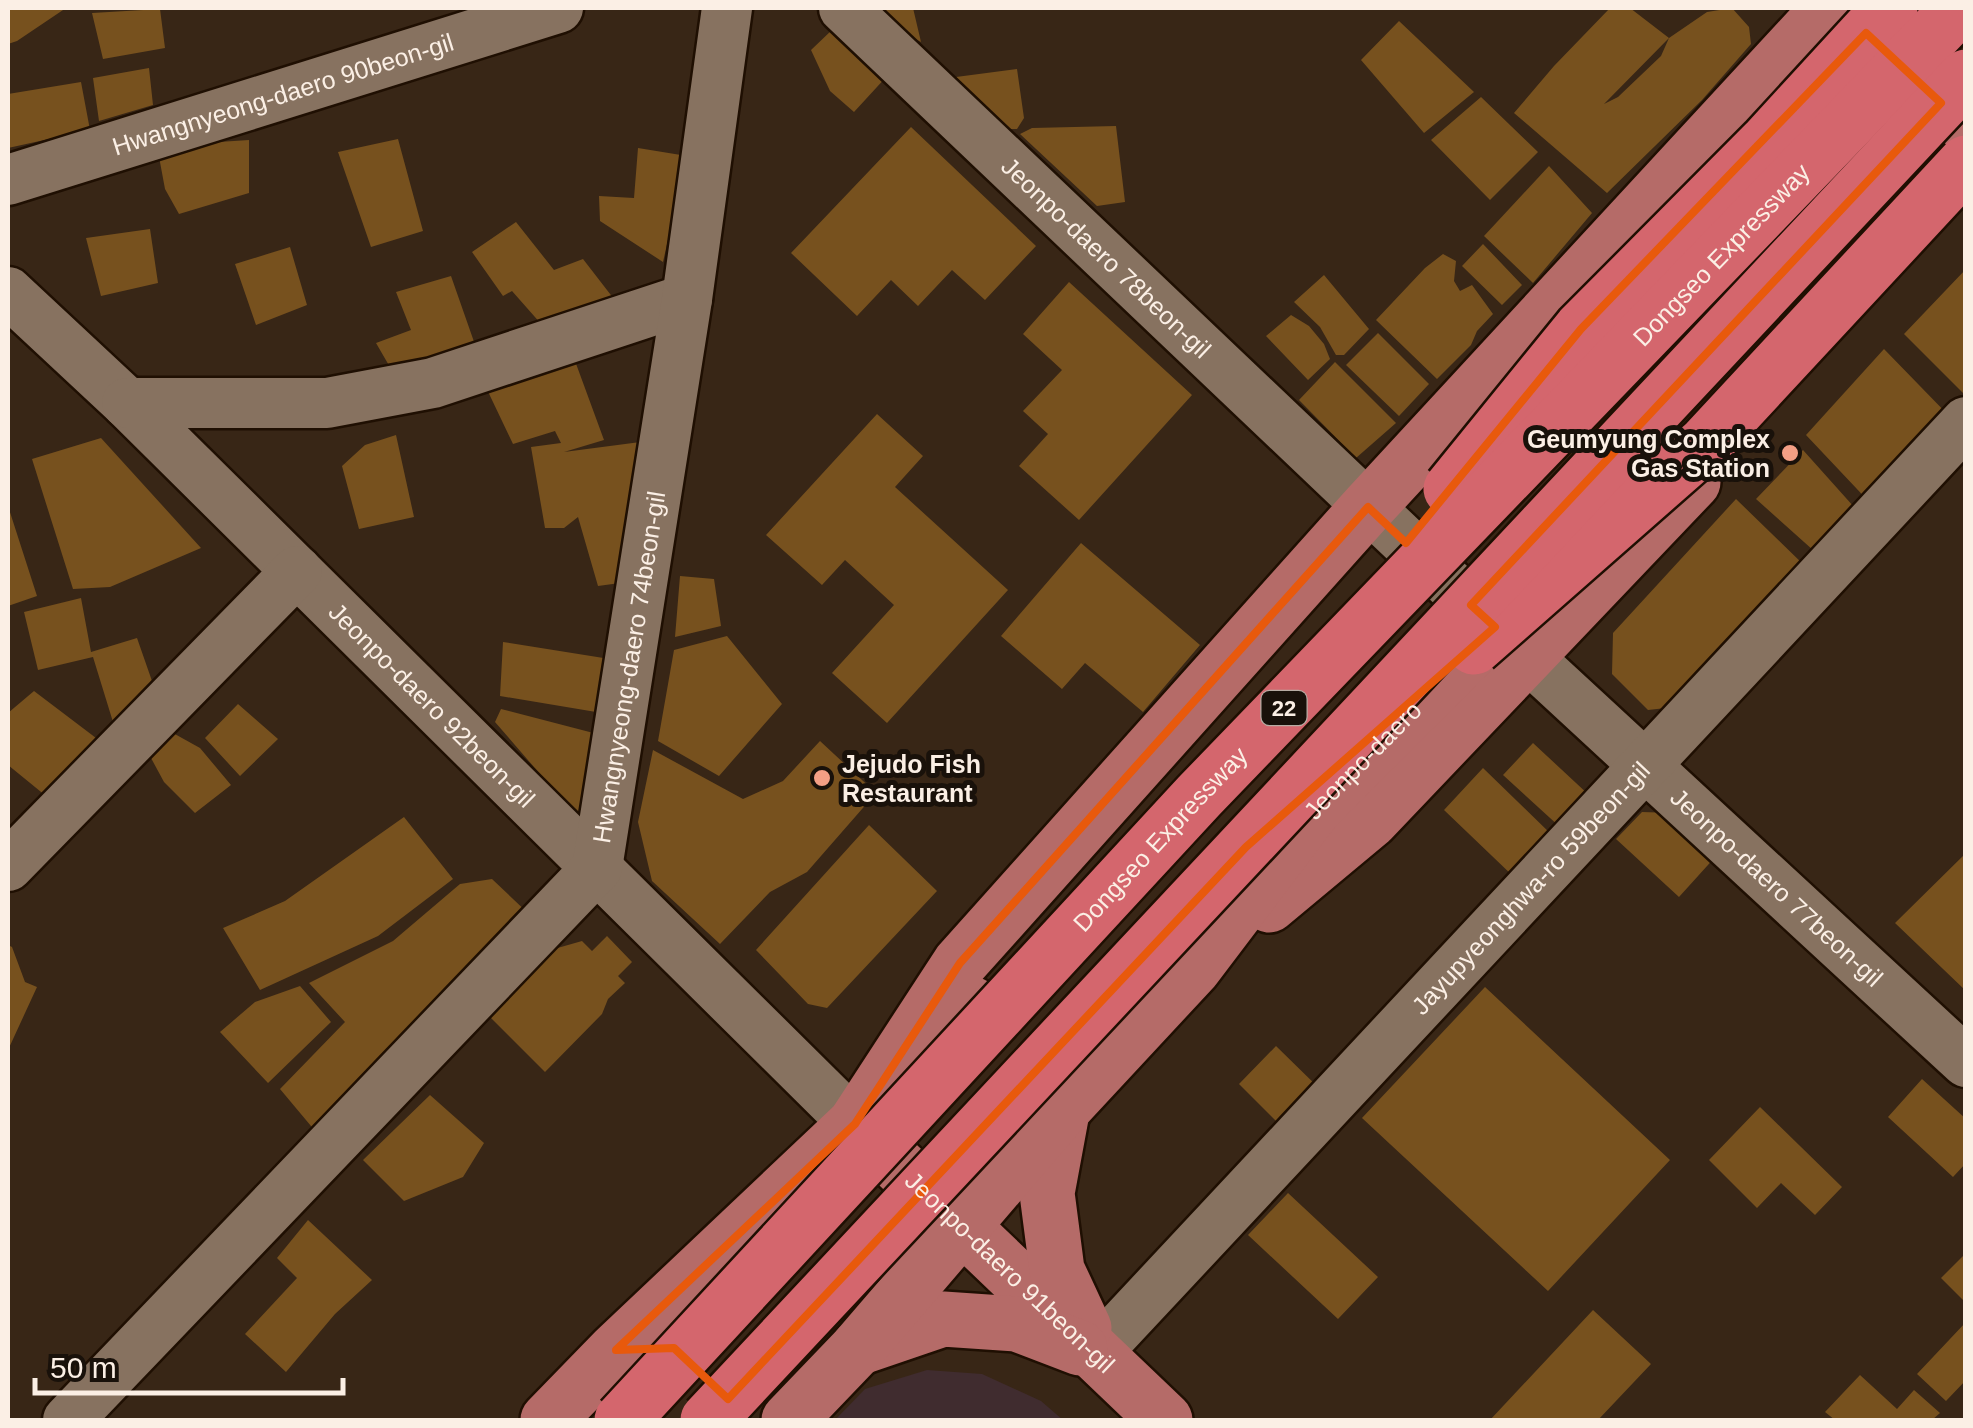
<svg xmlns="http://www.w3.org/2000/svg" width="1973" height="1428" font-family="Helvetica,sans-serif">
  <rect width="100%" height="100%" fill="#382616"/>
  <path fill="#402c2f" d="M 927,1370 L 982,1374 L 1041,1401 L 1063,1420 L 835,1420 L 865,1389 Z"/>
  <path fill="#77511e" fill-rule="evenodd" d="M 8,8 L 66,8 L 17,41 L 8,44 Z
    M 883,8 L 913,8 L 921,42 L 906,34 Z
    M 1610,8 L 1630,8 L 1669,38 L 1707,12 L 1732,8 L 1749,27 L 1751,44 L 1702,100 L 1607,193 L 1514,113 L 1554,66 ZM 1669,38 L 1661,56 L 1618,97 L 1604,104 Z
    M 160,9 L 165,48 L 103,59 L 92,13 Z
    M 1399,21 L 1474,92 L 1424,133 L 1361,60 Z
    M 833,29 L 888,75 L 854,112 L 830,91 L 811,50 Z
    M 149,68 L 153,105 L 99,121 L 93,78 Z
    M 1017,69 L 1024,118 L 1017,129 L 1009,129 L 956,77 Z
    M 81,82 L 90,130 L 8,148 L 8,94 Z
    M 1481,97 L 1538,152 L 1490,200 L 1431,140 Z
    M 1116,126 L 1125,202 L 1097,206 L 1020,134 L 1032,128 Z
    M 911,127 L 1036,246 L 985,300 L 952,270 L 918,306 L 891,280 L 857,316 L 791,253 Z
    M 398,139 L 423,231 L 371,247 L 338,152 Z
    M 249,140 L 249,193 L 179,214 L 165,189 L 157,146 Z
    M 638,148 L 687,156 L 663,262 L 600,221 L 599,196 L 634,198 Z
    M 1549,166 L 1592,213 L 1533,283 L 1484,236 Z
    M 516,222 L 554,270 L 583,259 L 624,312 L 557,342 L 512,291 L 503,296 L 472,252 Z
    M 150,229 L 158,283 L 101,296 L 86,238 Z
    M 1483,244 L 1522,285 L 1502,305 L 1462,266 Z
    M 290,247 L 307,305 L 256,325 L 235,264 Z
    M 1443,254 L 1456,261 L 1454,281 L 1460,291 L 1472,285 L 1493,314 L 1477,331 L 1471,345 L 1437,379 L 1376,320 L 1425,268 Z
    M 1966,269 L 1966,396 L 1904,334 Z
    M 1324,275 L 1369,329 L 1344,355 L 1336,355 L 1320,327 L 1294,302 Z
    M 451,276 L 479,356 L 398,381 L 376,343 L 411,330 L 396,292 Z
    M 1069,282 L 1192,395 L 1079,520 L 1019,466 L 1048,434 L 1023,411 L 1062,370 L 1023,334 Z
    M 1291,315 L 1309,326 L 1324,344 L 1330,359 L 1308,380 L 1266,336 Z
    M 1378,333 L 1429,384 L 1399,416 L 1346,365 Z
    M 1884,349 L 1954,421 L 1873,506 L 1806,435 Z
    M 571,350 L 604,440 L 564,452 L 648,441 L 642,580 L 598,586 L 578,517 L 564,528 L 545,528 L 531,447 L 561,443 L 555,431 L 513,444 L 482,379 Z
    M 1335,362 L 1396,423 L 1356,458 L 1299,400 Z
    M 877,414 L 923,456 L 895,487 L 1008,590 L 887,723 L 832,673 L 894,605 L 845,560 L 822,585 L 766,535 Z
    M 396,435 L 414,517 L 359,529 L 342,466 L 365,445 Z
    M 101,438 L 201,548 L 110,587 L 73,589 L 32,459 Z
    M 1803,450 L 1863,517 L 1823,559 L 1756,499 Z
    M 1736,499 L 1807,568 L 1684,706 L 1648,710 L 1612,674 L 1613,633 Z
    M 8,506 L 37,596 L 8,606 Z
    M 1081,543 L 1200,645 L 1143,712 L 1085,663 L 1062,689 L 1001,636 Z
    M 680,576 L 714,579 L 721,626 L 675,637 Z
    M 81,598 L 91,652 L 137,638 L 152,681 L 113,722 L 93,657 L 38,670 L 24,612 Z
    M 727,636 L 782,704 L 719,776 L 658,741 L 674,650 Z
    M 503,642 L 616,660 L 608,714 L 500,696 Z
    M 34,691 L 96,738 L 46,796 L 8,765 L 8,713 Z
    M 238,704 L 278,739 L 240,776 L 205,738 Z
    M 501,709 L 605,736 L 585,826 L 495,722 Z
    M 173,733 L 200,748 L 231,785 L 195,813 L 164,782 L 151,758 Z
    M 820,741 L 876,793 L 807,872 L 770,892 L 720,944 L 652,881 L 638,822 L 653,750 L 743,799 L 783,781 Z
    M 1533,743 L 1590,796 L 1561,828 L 1503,775 Z
    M 1483,768 L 1554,837 L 1515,878 L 1444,810 Z
    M 1642,812 L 1673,813 L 1717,855 L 1679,897 L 1616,839 Z
    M 404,817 L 453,879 L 378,936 L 260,990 L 223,928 L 285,901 Z
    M 869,825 L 937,891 L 827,1008 L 808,1004 L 756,950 Z
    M 1966,853 L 1966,991 L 1895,923 Z
    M 492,879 L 531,916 L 316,1132 L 280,1089 L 345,1022 L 309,983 L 393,941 L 460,884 Z
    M 607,936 L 632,962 L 618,976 L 625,983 L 608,999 L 602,1014 L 545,1072 L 488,1015 L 554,949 L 582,941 L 592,951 Z
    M 8,945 L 12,947 L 25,982 L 37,987 L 8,1050 Z
    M 300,986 L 331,1022 L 268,1083 L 220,1032 L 255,1002 Z
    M 1485,987 L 1670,1160 L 1548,1291 L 1362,1118 Z
    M 1276,1046 L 1324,1093 L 1286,1131 L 1239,1084 Z
    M 1922,1079 L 1966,1119 L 1966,1163 L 1953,1177 L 1888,1117 Z
    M 430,1095 L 484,1143 L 463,1177 L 404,1201 L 363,1160 Z
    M 1760,1107 L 1842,1187 L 1815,1215 L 1781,1183 L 1757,1208 L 1709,1160 Z
    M 1288,1193 L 1378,1277 L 1338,1319 L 1248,1235 Z
    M 308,1220 L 372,1280 L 335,1314 L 286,1372 L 245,1334 L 297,1278 L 277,1258 Z
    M 1966,1253 L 1966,1303 L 1941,1278 Z
    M 1593,1310 L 1651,1364 L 1598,1420 L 1490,1420 Z
    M 1966,1322 L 1966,1380 L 1946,1401 L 1917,1374 Z
    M 1860,1375 L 1897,1409 L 1914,1390 L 1940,1413 L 1932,1420 L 1835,1420 L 1825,1412 Z"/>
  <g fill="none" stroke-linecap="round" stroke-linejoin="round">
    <defs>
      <g id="minor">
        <path id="s1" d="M 844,8 L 1495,627 L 1966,1062"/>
        <path id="s2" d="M 8,180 L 558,8"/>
        <path id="s3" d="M 8,292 L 127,403 L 855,1124"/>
        <path d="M 127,403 L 327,403 L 433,383 L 687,299"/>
        <path d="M 8,866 L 297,571"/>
        <path id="s4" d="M 1095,1354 L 1966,422"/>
        <path id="s5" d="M 68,1420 L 597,868 L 687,299 L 727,8"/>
      </g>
      <g id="major">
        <path d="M 1906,191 L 1966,128"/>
        <path d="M 1269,905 L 1371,820 L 1693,482"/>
        <path id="s6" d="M 972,1004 L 855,1124 L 1165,1420"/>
        <path d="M 1062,1112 L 1047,1193 L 1057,1270 L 1084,1328"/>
        <path d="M 858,1348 L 943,1319 L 1017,1324 L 1080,1348"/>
        <path d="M 548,1420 L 616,1350 L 855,1124 L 960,963 L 1368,507 L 1829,8"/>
        <path id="s7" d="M 789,1420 L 858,1348 L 1062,1110 L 1194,968 L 1315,808 L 1508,614"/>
      </g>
    </defs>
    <use href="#minor" stroke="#1f0f02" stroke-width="55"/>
    <use href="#major" stroke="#1f0f02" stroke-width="60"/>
    <use href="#minor" stroke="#877260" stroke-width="50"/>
    <use href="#major" stroke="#b56b68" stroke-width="55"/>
    <defs>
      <g id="highway-bridge">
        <path d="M 1451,489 L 1581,329 L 1766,143 L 1890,8"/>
        <path d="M 1474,647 L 1705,444 L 1966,163"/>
        <path id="s8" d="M 622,1420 L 1199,796 L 1959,8"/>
        <path d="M 708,1420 C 1128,973 1544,523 1966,77"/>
      </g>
    </defs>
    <use href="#highway-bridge" stroke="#1f0f02" stroke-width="60" stroke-linecap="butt"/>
    <use href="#highway-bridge" stroke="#d4666d" stroke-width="55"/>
  </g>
  <path fill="none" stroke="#e8590c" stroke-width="8" stroke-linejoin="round" d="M 1866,33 L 1941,103 L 1471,605 L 1495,627 L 1246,847 L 728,1399 L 674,1348 L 616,1350 L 855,1124 L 960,963 L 1368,507 L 1406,543 L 1581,329 Z"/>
  <g fill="#f39f85" stroke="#19110a" stroke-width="4">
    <circle cx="1790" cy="453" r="10"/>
    <circle cx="822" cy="778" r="10"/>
  </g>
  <g text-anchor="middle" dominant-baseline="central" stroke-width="10" stroke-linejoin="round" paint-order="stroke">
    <rect fill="#19110a" stroke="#b7aca3" stroke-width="2.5" x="1261.5" y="691" width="45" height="34" rx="8"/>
    <g font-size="22" font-weight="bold" fill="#fbefe5">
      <text x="1284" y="708">22</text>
    </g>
    <g font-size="25" fill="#fbefe5" stroke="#19110a">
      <text stroke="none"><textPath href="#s2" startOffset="288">Hwangnyeong-daero 90beon-gil</textPath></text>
      <text stroke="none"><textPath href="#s8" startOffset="1602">Dongseo Expressway</textPath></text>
      <text stroke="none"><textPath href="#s1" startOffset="362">Jeonpo-daero 78beon-gil</textPath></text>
      <text stroke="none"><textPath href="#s5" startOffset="968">Hwangnyeong-daero 74beon-gil</textPath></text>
      <text stroke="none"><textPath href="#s3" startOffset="592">Jeonpo-daero 92beon-gil</textPath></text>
      <text stroke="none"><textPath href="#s7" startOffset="875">Jeonpo-daero</textPath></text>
      <text stroke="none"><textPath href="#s8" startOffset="792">Dongseo Expressway</textPath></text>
      <text stroke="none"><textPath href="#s4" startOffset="638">Jayupyeonghwa-ro 59beon-gil</textPath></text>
      <text stroke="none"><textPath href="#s1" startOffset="1282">Jeonpo-daero 77beon-gil</textPath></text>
      <text stroke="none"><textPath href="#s6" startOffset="382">Jeonpo-daero 91beon-gil</textPath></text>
    </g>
    <g font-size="25" font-weight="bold" fill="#fbefe5" stroke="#19110a" text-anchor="end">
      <text x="1770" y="439">Geumyung Complex<tspan x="1770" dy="29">Gas Station</tspan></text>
      <text x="842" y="764" text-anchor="start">Jejudo Fish<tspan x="842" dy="29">Restaurant</tspan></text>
    </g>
  </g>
  <rect width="1973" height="1428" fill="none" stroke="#fbefe5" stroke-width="20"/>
  <path d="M35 1378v15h308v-15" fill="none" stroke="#fbefe5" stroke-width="5"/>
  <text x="50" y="1378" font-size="30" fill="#fbefe5" stroke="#19110a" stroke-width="8" paint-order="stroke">50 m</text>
</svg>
